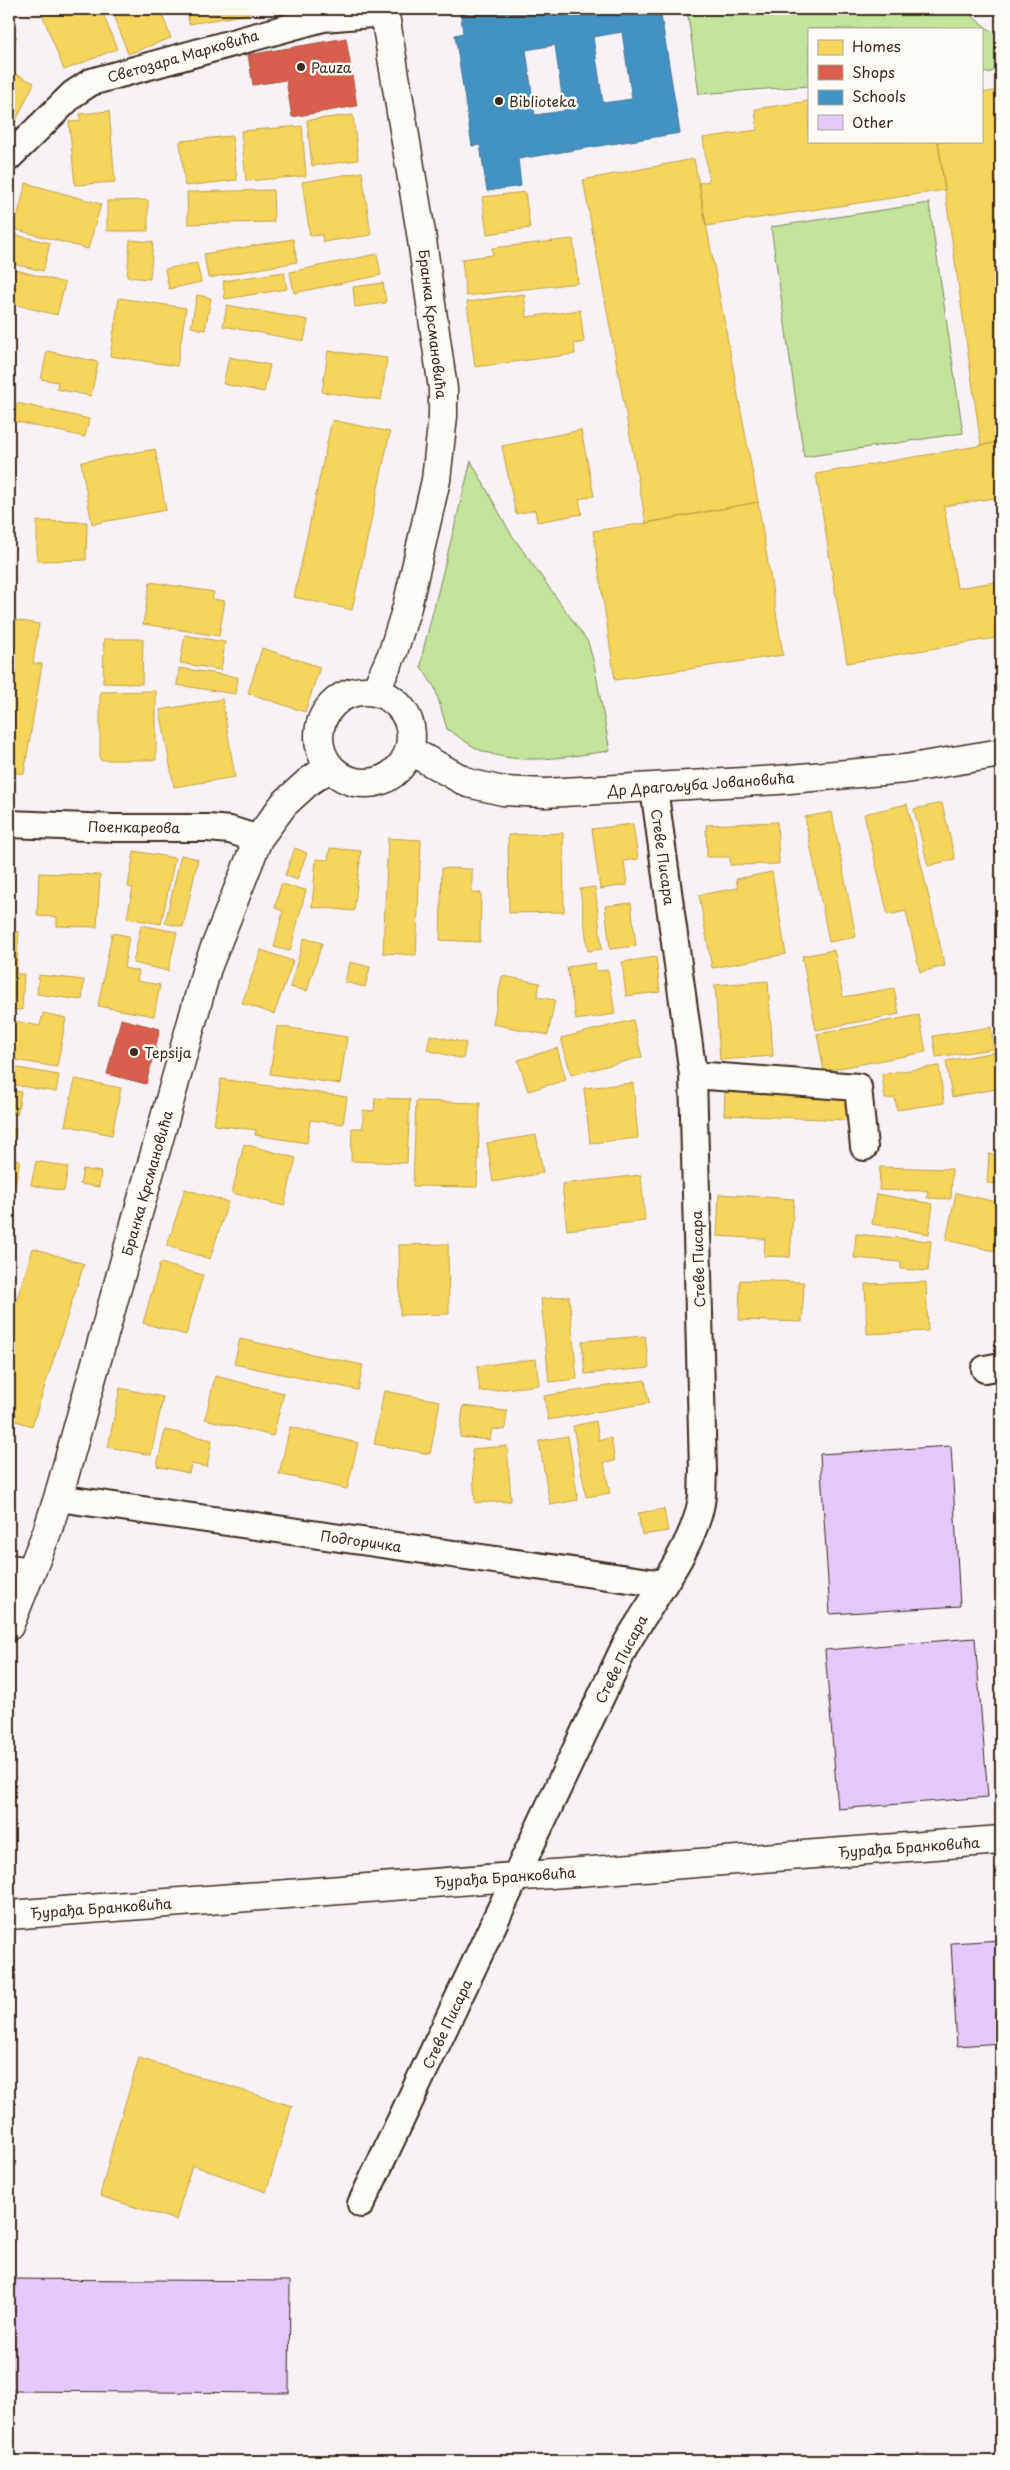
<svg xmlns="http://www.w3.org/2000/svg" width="1010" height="2470" font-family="'Playpen Sans',sans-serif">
  <rect width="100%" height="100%" fill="#f8f2f7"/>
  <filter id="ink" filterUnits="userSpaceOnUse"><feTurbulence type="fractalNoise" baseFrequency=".02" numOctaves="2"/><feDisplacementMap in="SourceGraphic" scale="10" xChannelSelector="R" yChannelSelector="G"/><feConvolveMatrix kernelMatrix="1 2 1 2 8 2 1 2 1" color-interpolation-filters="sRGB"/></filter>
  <g filter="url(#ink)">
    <path fill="#c4e49c" stroke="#80875d" d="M 687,9 L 963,9 L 1001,39 L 1001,62 L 992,72 L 981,73 L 981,29 L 809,29 L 809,86 L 699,94 Z
      M 929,203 L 963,433 L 804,457 L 771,227 Z
      M 471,461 L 511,534 L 588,642 L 594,664 L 610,751 C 568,756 521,767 480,750 C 469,745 458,736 447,729 L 435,688 L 421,667 L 423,651 Z"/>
    <path fill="#f6d55c" stroke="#bea249" d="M 40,9 L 101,9 L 117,49 L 64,70 Z
      M 112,9 L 160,9 L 171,38 L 128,54 Z
      M 187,9 L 248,9 L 249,14 L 189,24 Z
      M 9,30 L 17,37 L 9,46 Z
      M 9,71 L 34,83 L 10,133 L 9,132 Z
      M 994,91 L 1001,138 L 1001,442 L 981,445 L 938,141 L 981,141 L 981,93 Z
      M 809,101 L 809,141 L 938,141 L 945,190 L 706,226 L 699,183 L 709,181 L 703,138 L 757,130 L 755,109 Z
      M 109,111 L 115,182 L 75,185 L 69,122 L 80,121 L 80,114 Z
      M 353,115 L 358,160 L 312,166 L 307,120 Z
      M 302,126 L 306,176 L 246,181 L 241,131 Z
      M 232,136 L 237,180 L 185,186 L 180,141 Z
      M 694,159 L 758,502 L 646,523 L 583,180 Z
      M 362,172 L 371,235 L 323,242 L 322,235 L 310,236 L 302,182 Z
      M 26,183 L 101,204 L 88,249 L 14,229 Z
      M 273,190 L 274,222 L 188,224 L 187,192 Z
      M 525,192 L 530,228 L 487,234 L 482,197 Z
      M 148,200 L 148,231 L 107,231 L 107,201 Z
      M 12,234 L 50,243 L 43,271 L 14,264 L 16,258 L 9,256 Z
      M 293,239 L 297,262 L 208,278 L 204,254 Z
      M 573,239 L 578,283 L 466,296 L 462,259 L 493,255 L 492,248 Z
      M 130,240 L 153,242 L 150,279 L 127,277 Z
      M 377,254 L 381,275 L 294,293 L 290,272 Z
      M 197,263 L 201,282 L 169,289 L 165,269 Z
      M 9,268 L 65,283 L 57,315 L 9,303 Z
      M 284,272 L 287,289 L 225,299 L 223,281 Z
      M 383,283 L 386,303 L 355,307 L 353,287 Z
      M 524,294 L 527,317 L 580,310 L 584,342 L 574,344 L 575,354 L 475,367 L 467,302 Z
      M 197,295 L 211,298 L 205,330 L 191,327 Z
      M 119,298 L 186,308 L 177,366 L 110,356 Z
      M 227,305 L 308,320 L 304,341 L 223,326 Z
      M 47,351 L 98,362 L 91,396 L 57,389 L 58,382 L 41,379 Z
      M 328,351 L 387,358 L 381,400 L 322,392 Z
      M 229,357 L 270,365 L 264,392 L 223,384 Z
      M 17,403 L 89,419 L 85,437 L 13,421 Z
      M 332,420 L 390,432 L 352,610 L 294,597 Z
      M 581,430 L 594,496 L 579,499 L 582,514 L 537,522 L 535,510 L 516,514 L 502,446 Z
      M 1001,442 L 1001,497 L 944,506 L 957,588 L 1001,581 L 1001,637 L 847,663 L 816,474 Z
      M 155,449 L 166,510 L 92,524 L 81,462 Z
      M 758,502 L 783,655 L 615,680 L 593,531 L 646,523 Z
      M 37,521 L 87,522 L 86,560 L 37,561 Z
      M 150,582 L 214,592 L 212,599 L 225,601 L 219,636 L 143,624 Z
      M 9,619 L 39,624 L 33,663 L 42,664 L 24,774 L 9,772 Z
      M 185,635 L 225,642 L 221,670 L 180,663 Z
      M 104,639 L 143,639 L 142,684 L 103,683 Z
      M 262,648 L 320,667 L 305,712 L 248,693 Z
      M 179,668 L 238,677 L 236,694 L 177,685 Z
      M 156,691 L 156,760 L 100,760 L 100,692 Z
      M 222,699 L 235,777 L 174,787 L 160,710 Z
      M 942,803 L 955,859 L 928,866 L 914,809 Z
      M 907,804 L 945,966 L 920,972 L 906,911 L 888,915 L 864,814 Z
      M 832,812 L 856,937 L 829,942 L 805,817 Z
      M 777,822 L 779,864 L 730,865 L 730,857 L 707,857 L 706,825 Z
      M 633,824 L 638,859 L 624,861 L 627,885 L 600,889 L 592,829 Z
      M 563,833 L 564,912 L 509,913 L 508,835 Z
      M 388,838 L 421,840 L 416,955 L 383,953 Z
      M 295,848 L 307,853 L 297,880 L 285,875 Z
      M 330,848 L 361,851 L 354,911 L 312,907 L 316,859 L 328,860 Z
      M 134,851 L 175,858 L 161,924 L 127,918 L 133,888 L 128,887 Z
      M 181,855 L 198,859 L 183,927 L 165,923 Z
      M 442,868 L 472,869 L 472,893 L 481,893 L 480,942 L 440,940 Z
      M 772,872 L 786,954 L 712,968 L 699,895 L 738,888 L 736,879 Z
      M 39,873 L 100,875 L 97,927 L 57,926 L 57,917 L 37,916 Z
      M 281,884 L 306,890 L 290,951 L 274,947 L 283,911 L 275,908 Z
      M 595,887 L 602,949 L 588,951 L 580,889 Z
      M 631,903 L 636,946 L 610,949 L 605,906 Z
      M 141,925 L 177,932 L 168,971 L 133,963 Z
      M 9,931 L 19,932 L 16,974 L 24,974 L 22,1010 L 9,1009 Z
      M 112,933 L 129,936 L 124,968 L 139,971 L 137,981 L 160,985 L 154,1016 L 98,1006 Z
      M 304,938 L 322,943 L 307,991 L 290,987 Z
      M 261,950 L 293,961 L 274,1014 L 242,1003 Z
      M 834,950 L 843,997 L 894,988 L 899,1014 L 816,1030 L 802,956 Z
      M 656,957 L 660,992 L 626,996 L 622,962 Z
      M 350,962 L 370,967 L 365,987 L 345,982 Z
      M 595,963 L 596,971 L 608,970 L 615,1014 L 576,1020 L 567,967 Z
      M 39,975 L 84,980 L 82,1000 L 37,994 Z
      M 502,976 L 540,983 L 537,997 L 555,1000 L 548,1035 L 493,1024 Z
      M 768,981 L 773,1056 L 720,1060 L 715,985 Z
      M 43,1013 L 66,1018 L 57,1067 L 9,1059 L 9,1020 L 40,1026 Z
      M 919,1015 L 926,1052 L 824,1071 L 817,1034 Z
      M 633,1020 L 642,1057 L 571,1075 L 561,1038 Z
      M 277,1026 L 347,1037 L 340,1084 L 270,1074 Z
      M 991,1027 L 994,1049 L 936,1057 L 933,1036 Z
      M 430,1035 L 466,1043 L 463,1059 L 427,1050 Z
      M 557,1048 L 566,1080 L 528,1091 L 518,1060 Z
      M 1001,1051 L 1001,1088 L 952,1097 L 946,1061 Z
      M 939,1066 L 944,1103 L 897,1110 L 895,1098 L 885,1099 L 882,1074 Z
      M 12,1067 L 59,1075 L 56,1092 L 9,1084 Z
      M 75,1079 L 121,1088 L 112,1135 L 65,1125 Z
      M 221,1079 L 347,1097 L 343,1124 L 310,1120 L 307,1143 L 255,1135 L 256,1130 L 214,1125 Z
      M 633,1083 L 638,1138 L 590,1143 L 584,1088 Z
      M 9,1090 L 21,1092 L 17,1115 L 9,1113 Z
      M 725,1092 L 848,1097 L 847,1120 L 724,1115 Z
      M 375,1098 L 410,1099 L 407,1163 L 351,1161 L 352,1128 L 363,1128 L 363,1110 L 374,1111 Z
      M 416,1101 L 480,1103 L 477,1187 L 413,1186 Z
      M 9,1128 L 16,1129 L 11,1152 L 9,1151 Z
      M 536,1135 L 543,1173 L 493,1182 L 487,1143 Z
      M 244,1144 L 296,1158 L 284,1206 L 232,1193 Z
      M 989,1154 L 1001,1155 L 1001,1184 L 987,1183 Z
      M 9,1158 L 20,1160 L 12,1201 L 9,1200 Z
      M 36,1161 L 68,1167 L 64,1191 L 31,1185 Z
      M 880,1167 L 952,1169 L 951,1199 L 927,1198 L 928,1191 L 879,1190 Z
      M 83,1169 L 101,1172 L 99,1187 L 80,1184 Z
      M 641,1175 L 645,1221 L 567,1230 L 562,1184 Z
      M 185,1189 L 228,1202 L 210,1259 L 167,1246 Z
      M 956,1193 L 1001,1203 L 999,1252 L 946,1240 Z
      M 719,1194 L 794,1199 L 790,1257 L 764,1256 L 765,1239 L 717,1236 Z
      M 877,1194 L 933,1204 L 929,1234 L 872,1224 Z
      M 856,1234 L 931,1241 L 928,1271 L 901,1269 L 901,1262 L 854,1258 Z
      M 448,1244 L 449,1314 L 400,1315 L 399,1245 Z
      M 33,1248 L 84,1264 L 32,1426 L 9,1419 L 9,1324 Z
      M 160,1263 L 203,1275 L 186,1335 L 143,1323 Z
      M 740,1280 L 804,1282 L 802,1322 L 739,1320 Z
      M 926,1282 L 928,1331 L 867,1334 L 865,1284 Z
      M 569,1296 L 577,1379 L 549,1382 L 541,1299 Z
      M 645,1336 L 649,1368 L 585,1374 L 582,1341 Z
      M 240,1339 L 363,1365 L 358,1390 L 234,1364 Z
      M 536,1359 L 539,1385 L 480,1392 L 477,1366 Z
      M 215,1376 L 284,1393 L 273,1436 L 205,1419 Z
      M 645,1380 L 649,1403 L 548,1420 L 544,1396 Z
      M 120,1388 L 163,1397 L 151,1455 L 108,1447 Z
      M 384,1391 L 440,1401 L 430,1454 L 374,1444 Z
      M 463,1406 L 507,1411 L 505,1430 L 492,1429 L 490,1440 L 460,1437 Z
      M 596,1421 L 599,1440 L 611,1438 L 615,1461 L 604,1463 L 610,1493 L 586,1497 L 573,1426 Z
      M 290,1427 L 358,1443 L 347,1489 L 279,1474 Z
      M 165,1430 L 212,1440 L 207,1467 L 191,1464 L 189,1473 L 157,1466 Z
      M 568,1436 L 578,1500 L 550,1505 L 539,1441 Z
      M 507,1446 L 511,1501 L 475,1503 L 472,1449 Z
      M 664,1509 L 668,1531 L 642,1535 L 638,1513 Z
      M 139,2058 L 292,2106 L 266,2192 L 192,2165 L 176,2220 L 100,2196 L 115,2137 Z"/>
    <path fill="#d6604d" stroke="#a8503f" d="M 346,38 L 357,106 L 292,117 L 286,80 L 253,85 L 248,55 Z
      M 121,1019 L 160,1029 L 146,1084 L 107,1074 Z"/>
    <path fill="#4393c3" stroke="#417492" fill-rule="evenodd" d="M 460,9 L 660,9 L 680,133 L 518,159 L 521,186 L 487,191 L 480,145 L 472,146 L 455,35 L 463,33 ZM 622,32 L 632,99 L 603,103 L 593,37 ZM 555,45 L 564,111 L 535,115 L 526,50 Z"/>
    <path fill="#e3caf9" stroke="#3b2a1e" d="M 951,1446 L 960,1606 L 830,1614 L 820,1454 Z
      M 975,1638 L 988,1797 L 838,1809 L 825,1650 Z
      M 1001,1940 L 1001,2043 L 957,2046 L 951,1943 Z
      M 9,2279 L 290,2281 L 289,2393 L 9,2391 Z"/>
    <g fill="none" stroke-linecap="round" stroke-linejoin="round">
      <defs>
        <path id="street" d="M 9,157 L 73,94 L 91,82 L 323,18 L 384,13
          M 9,824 L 113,828 L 208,828 L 230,830 L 258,839
          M 693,1075 L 858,1087 L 864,1147
          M 985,1369 L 1001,1366
          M 58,1498 L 664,1584
          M 9,1568 L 32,1571
          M 361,2204 L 625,1646 C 648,1605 693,1549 701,1503 C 703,1493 702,1482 703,1472 L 693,1075 L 654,788"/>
        <path id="secondary" d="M319 737a46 46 0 1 1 92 0a46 46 0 1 1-92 0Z
          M 375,692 L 393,652 L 407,607 L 436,480 L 443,416 L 443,389 L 421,233 L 384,9
          M 409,750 L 468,783 L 503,791 L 545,793 L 778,780 L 905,769 L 1001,753
          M 9,1626 L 47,1532 L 58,1498 L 207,968 L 258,839 L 284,804 L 308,782 L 330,767
          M 9,1915 L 1001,1840"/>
      </defs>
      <use href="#street" stroke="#3b2a1e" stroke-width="30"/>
      <use href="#secondary" stroke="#3b2a1e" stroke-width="31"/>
      <use href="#street" stroke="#fdfcf7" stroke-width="26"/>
      <use href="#secondary" stroke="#fdfcf7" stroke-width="28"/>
      <path stroke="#3b2a1e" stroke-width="4" d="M 710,2461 L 888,2457 L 1001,2461"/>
    </g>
  </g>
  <g fill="#3b2a1e" stroke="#fdfcf7" stroke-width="2">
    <circle cx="301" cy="67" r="5"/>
    <circle cx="499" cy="101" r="5"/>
    <circle cx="134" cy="1052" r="5"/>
  </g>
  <g text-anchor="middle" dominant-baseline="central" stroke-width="5" stroke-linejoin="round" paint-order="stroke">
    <g font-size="14" fill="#3b2a1e" stroke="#fdfcf7">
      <text transform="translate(183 56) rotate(-16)">Светозара Марковића</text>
      <text transform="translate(433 324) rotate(83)">Бранка Крсмановића</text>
      <text transform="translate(701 784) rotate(-4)">Др Драгољуба Јовановића</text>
      <text transform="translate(134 827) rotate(1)">Поенкареова</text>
      <text transform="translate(663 857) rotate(82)">Стеве Писара</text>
      <text transform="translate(147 1183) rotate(-74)">Бранка Крсмановића</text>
      <text transform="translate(698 1259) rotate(-92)">Стеве Писара</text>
      <text transform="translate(361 1541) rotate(8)">Подгоричка</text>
      <text transform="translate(621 1659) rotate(-63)">Стеве Писара</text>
      <text transform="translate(909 1847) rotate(-4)">Ђурађа Бранковића</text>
      <text transform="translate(505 1877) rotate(-4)">Ђурађа Бранковића</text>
      <text transform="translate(101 1908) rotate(-4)">Ђурађа Бранковића</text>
      <text transform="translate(447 2024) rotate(-65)">Стеве Писара</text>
    </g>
    <g font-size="14" fill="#3b2a1e" stroke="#fdfcf7" text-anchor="start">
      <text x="311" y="67">Pauza</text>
      <text x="509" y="101">Biblioteka</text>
      <text x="144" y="1052">Tepsija</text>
    </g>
  </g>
  <rect width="1010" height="2470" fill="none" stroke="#fdfcf7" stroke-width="30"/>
  <rect x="15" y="15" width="980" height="2440" fill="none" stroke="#3b2a1e" stroke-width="2" filter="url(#ink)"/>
  <rect x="808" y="28" width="175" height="115" fill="#fdfcf7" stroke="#afa8a0"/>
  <rect x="818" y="40" width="25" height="15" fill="#f6d55c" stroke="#afa8a0"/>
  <text x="852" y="52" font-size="15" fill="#3b2a1e">Homes</text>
  <rect x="818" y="65" width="25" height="15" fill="#d6604d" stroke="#afa8a0"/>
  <text x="852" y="78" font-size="15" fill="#3b2a1e">Shops</text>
  <rect x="818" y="90" width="25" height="15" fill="#4393c3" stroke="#afa8a0"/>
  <text x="852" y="102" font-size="15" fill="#3b2a1e">Schools</text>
  <rect x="818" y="115" width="25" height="15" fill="#e3caf9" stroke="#afa8a0"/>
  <text x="852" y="128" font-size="15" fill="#3b2a1e">Other</text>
</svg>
